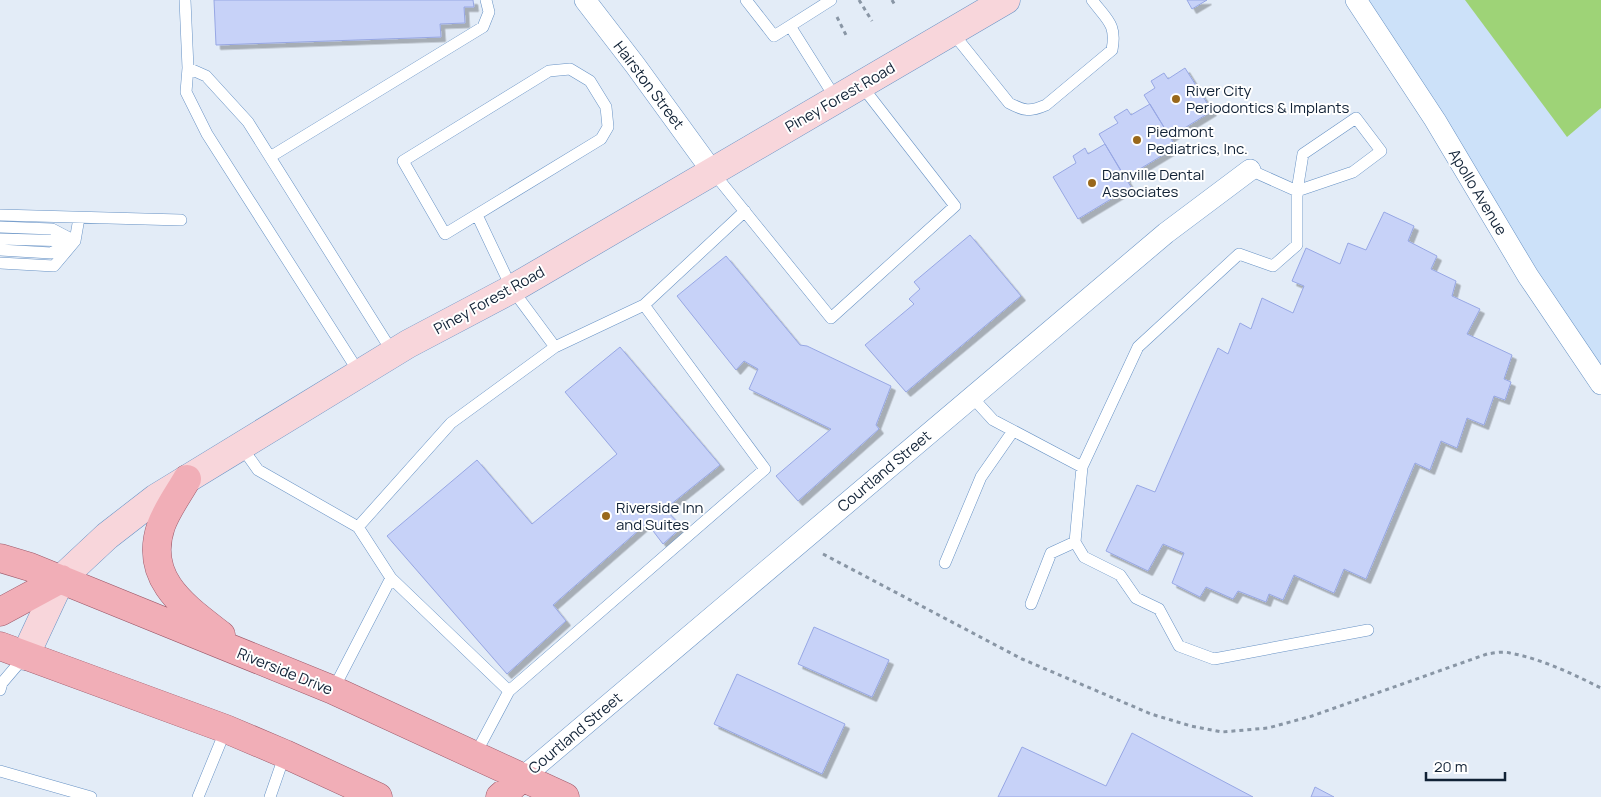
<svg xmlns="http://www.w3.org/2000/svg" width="1601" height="797" font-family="Manrope,sans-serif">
  <defs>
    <filter id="shadow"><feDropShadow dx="4.5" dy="4.5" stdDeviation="0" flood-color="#0004"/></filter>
  </defs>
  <rect width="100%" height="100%" fill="#e3ecf7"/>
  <path fill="#cce1f9" d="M 1354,0 L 1601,0 L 1601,378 Z"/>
  <path fill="#9ed377" d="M 1465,0 L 1601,0 L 1601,108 L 1567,137 Z"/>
  <path fill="#c7d2f8" stroke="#97a7e4" filter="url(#shadow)" d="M 214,0 L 473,0 L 474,7 L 464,7 L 465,23 L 440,24 L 441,37 L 216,45 Z
    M 1187,0 L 1207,0 L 1192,9 Z
    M 1185,68 L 1212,111 L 1170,137 L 1144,95 L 1155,88 L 1151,81 L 1164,73 L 1168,79 Z
    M 1150,104 L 1176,147 L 1125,178 L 1099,134 L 1118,123 L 1114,117 L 1127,109 L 1131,115 Z
    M 1105,144 L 1131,187 L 1078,219 L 1053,177 L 1076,163 L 1073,156 L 1085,148 L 1088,154 Z
    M 1384,212 L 1414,226 L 1408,241 L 1437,256 L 1431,269 L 1456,281 L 1452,296 L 1480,309 L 1467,334 L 1512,355 L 1504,379 L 1511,382 L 1505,400 L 1494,396 L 1484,425 L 1467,418 L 1457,448 L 1441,441 L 1430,470 L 1415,463 L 1366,579 L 1344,569 L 1334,593 L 1294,575 L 1283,600 L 1269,594 L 1266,602 L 1238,591 L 1233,599 L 1206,587 L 1200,597 L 1172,583 L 1184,553 L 1163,544 L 1148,571 L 1106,551 L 1137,485 L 1155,492 L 1218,348 L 1228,354 L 1240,323 L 1251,329 L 1262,298 L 1293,313 L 1304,286 L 1292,281 L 1306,248 L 1340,264 L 1348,243 L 1366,250 Z
    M 970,235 L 1021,296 L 906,392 L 865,345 L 914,304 L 909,299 L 920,289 L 914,282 Z
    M 726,256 L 800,345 L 807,346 L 891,386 L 876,425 L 879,429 L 798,501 L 776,476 L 831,429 L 749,389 L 758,369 L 744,361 L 736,370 L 677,296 Z
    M 620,347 L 720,465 L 665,509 L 682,527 L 663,544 L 647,523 L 553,605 L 566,621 L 507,674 L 387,536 L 477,460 L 532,524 L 617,454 L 565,392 Z
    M 814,627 L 889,660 L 872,697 L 798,664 Z
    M 737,674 L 845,724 L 822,774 L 714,724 Z
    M 1132,733 L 1253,797 L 998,797 L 1022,747 L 1106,786 Z
    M 1315,787 L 1334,797 L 1311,797 Z"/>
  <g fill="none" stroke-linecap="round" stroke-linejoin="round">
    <defs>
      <path id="lane" d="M 185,0 L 188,68
        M 746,0 L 774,36 L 790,26
        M 831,0 L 790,26 L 836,99
        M 952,32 L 1009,103 C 1024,111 1030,112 1046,105 L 1112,50 C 1117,24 1107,20 1092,0
        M 570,69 L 590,81 L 606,107 L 608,127 L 601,139 L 445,234 L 403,161 L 549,71 Z
        M 270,157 L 483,27 L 489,12 L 486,0
        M 712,171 L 831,318 L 955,206 L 861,85
        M 0,215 L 181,220
        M 0,227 L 52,229 L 75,241
        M 0,239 L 71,241
        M 0,250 L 51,253 L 71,243
        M 0,263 L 54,266 L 75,241 L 79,218
        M 644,305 L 745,211
        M 360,374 L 207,134 L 186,92 L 188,68 L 206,76 L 248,122 L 393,353
        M 972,397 L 993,420 L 1082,467
        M 241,446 L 258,470 L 358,527 L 391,578 L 333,690
        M 358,527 L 451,423 L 555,347
        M 1075,542 L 1084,557 L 1120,575 L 1136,598 L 1159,609 L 1179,646 L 1214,659 L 1368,630
        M 945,563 L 981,477 L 1013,431
        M 391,578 L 509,691
        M 1031,604 L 1051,553 L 1075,542 L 1082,467 L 1138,347 L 1239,254 L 1273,266 L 1297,245 L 1297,191 L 1303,154 L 1356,118 L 1381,151 L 1353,172 L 1297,191 L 1250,170
        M 0,690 L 2,683 L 25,656
        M 475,755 L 509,691 L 765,469 L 644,305 L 555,347 L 512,289 L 477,215
        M 0,771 L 91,797
        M 198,797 L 226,729
        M 270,797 L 285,754"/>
      <path id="street" d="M 585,0 L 635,65 L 712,171
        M 1356,0 L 1435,120 L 1528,276 L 1601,384
        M 523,777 L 1166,233 L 1250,170"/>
      <path id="secondary" d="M 25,656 L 61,579 L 107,536 L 156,498 L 408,344 L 512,289 L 1006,0"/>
      <path id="primary" d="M 187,479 C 179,493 166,511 161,526 C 143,579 185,607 221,635
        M 0,558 L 30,567 L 333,690 L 565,797
        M 0,612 L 61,579
        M 0,646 L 226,729 L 285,754 L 378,797
        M 500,797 L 523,777"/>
    </defs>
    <use href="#lane" stroke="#6792c5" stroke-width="12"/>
    <use href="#street" stroke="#6792c5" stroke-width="22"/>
    <use href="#secondary" stroke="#6792c5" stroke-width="29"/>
    <use href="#primary" stroke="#9d5a6b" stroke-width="29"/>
    <path stroke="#8996a5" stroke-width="3" stroke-dasharray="4 4" stroke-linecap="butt" d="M 859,0 L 872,21
      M 892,0 L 896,7
      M 837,17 L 846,35
      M 823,554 L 1022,659 L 1151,714 L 1191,726 L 1222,732 L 1268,728 L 1312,716 L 1487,654 C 1494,653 1503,651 1510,653 C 1542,659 1573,674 1601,688"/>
    <use href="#lane" stroke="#fff" stroke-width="11"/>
    <use href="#street" stroke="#fff" stroke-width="21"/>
    <use href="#secondary" stroke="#f8d6db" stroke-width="28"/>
    <use href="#primary" stroke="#f1aeb7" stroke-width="28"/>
  </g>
  <g fill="#99681b" stroke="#fff" stroke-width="2">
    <circle cx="1176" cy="99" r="5"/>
    <circle cx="1137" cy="140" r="5"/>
    <circle cx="1092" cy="183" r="5"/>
    <circle cx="606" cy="516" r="5"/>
  </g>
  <g text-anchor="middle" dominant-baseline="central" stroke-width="4" stroke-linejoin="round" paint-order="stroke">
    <g font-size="15" fill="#112236" stroke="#fff">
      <text transform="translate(649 85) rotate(53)">Hairston Street</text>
      <text transform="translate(840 97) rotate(-30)">Piney Forest Road</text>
      <text transform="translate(1478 192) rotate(59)">Apollo Avenue</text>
      <text transform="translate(489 300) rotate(-29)">Piney Forest Road</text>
      <text transform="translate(884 471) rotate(-40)">Courtland Street</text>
      <text transform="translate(285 671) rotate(22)">Riverside Drive</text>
      <text transform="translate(575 733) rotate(-40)">Courtland Street</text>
    </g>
    <g font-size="15" fill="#112236" stroke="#fff" text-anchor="start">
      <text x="1186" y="90">River City<tspan x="1186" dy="17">Periodontics &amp; Implants</tspan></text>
      <text x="1147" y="131">Piedmont<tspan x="1147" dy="17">Pediatrics, Inc.</tspan></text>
      <text x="1102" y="174">Danville Dental<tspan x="1102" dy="17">Associates</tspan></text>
      <text x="616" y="507">Riverside Inn<tspan x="616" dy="17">and Suites</tspan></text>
    </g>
  </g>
  <path d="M1426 772v8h79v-8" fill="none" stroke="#112236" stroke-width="2.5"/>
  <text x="1434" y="772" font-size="15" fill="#112236" stroke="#ffffff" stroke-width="4" paint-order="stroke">20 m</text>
</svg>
